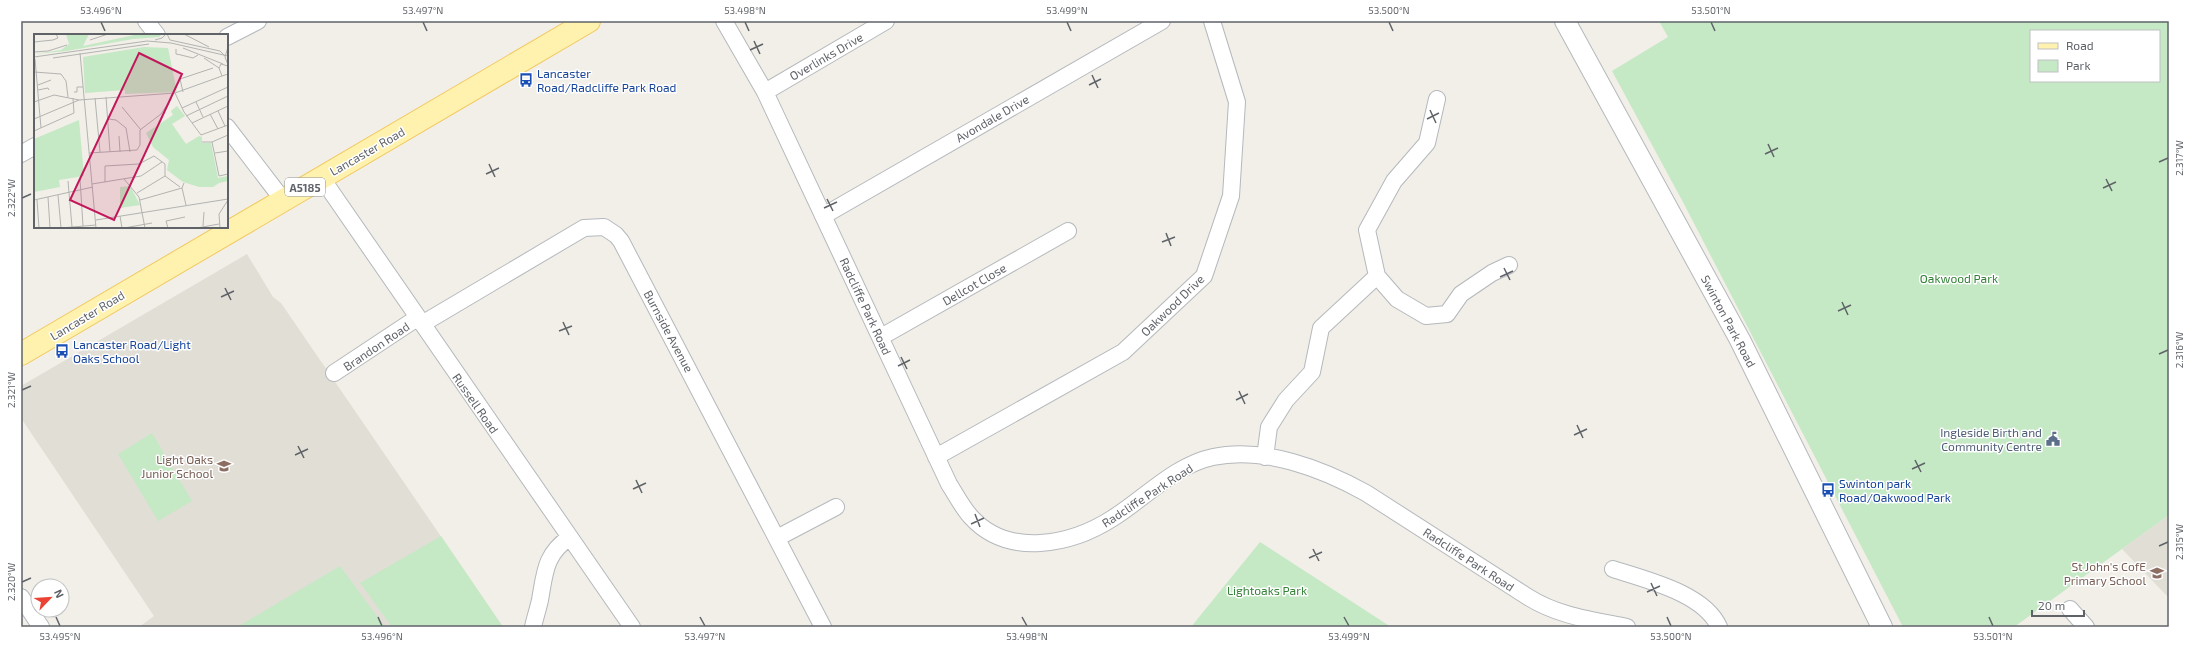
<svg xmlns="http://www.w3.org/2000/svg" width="2190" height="648" font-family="'Exo 2',sans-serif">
  <rect width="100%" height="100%" fill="#f1efe8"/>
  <path fill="#e1ded6" d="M 247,254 L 273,297 L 281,303 L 503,627 L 139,627 L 154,616 L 21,418 L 21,386 Z
    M 2169,515 L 2169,598 L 2122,549 Z"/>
  <path fill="#c5e8c5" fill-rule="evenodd" d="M 1659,21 L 2169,21 L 2169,515 L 2014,627 L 1903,627 L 1684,204 L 1612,71 L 1668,37 ZM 2031,31 L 2159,31 L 2159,81 L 2031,81 Z
    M 152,433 L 192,501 L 158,521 L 118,454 Z
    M 441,536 L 503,627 L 392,627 L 360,583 Z
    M 1260,542 L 1391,627 L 1191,627 Z
    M 340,566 L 385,627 L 237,627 Z"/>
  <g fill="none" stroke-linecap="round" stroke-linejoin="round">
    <defs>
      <path id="minor" d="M 146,21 L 157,35
        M 724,21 L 765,92 L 949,484 C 956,495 962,507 971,517 C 1008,558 1071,545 1113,518 C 1145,498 1175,465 1213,457 C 1263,446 1323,469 1366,493 L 1528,597 C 1558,616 1592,620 1627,627
        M 227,37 L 258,21
        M 765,92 L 886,21
        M 227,127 L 283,200
        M 21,154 L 35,146
        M 321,177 L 632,627
        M 823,216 L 1162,21
        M 1377,276 L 1397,299 L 1426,316 L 1447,314 L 1461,294 L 1492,273 L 1509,265
        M 422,324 L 584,228 L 604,227 L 616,235 L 621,241 L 823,627
        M 881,337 L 1068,231
        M 334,373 L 417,318
        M 936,457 L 1123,352 L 1204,276 L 1231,196 L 1237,102 L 1212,21
        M 1265,457 L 1269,427 L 1286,400 L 1312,372 L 1321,328 L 1377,276 L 1367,230 L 1394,181 L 1427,143 L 1437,99
        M 777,538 L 836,507
        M 1613,569 C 1646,580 1704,593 1719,627
        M 21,597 L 41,627
        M 2070,609 L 2086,627
        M 533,627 C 535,618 538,609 540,600 C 545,572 545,554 570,537"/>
      <path id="tertiary" d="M 1565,21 L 1740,340 L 1882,627"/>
      <path id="primary" d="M 21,354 L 589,21"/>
    </defs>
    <use href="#minor" stroke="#b5b8bc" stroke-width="18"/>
    <use href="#tertiary" stroke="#b5b8bc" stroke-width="22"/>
    <use href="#primary" stroke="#f2c960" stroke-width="24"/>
    <use href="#minor" stroke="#fff" stroke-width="16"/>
    <use href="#tertiary" stroke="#fff" stroke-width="20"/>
    <use href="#primary" stroke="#fff2af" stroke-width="22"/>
  </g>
  <path fill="none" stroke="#5f6368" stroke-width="1.5" d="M 101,22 L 105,31M 423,22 L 427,31M 745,22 L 749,31M 1067,22 L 1071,31M 1389,22 L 1393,31M 1711,22 L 1715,31M 754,41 L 760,54M 750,50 L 763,44M 1092,75 L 1098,88M 1089,85 L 1101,79M 1430,110 L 1436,123M 1427,119 L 1439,113M 1768,144 L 1774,157M 1765,154 L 1778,148M 2159,162 L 2168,158M 489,164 L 495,177M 486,174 L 499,168M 2106,179 L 2112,191M 2103,188 L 2116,182M 22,198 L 31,194M 827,199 L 833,211M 824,208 L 837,202M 1166,233 L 1171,246M 1162,242 L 1175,237M 1504,268 L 1510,280M 1500,277 L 1513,271M 225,288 L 231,300M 221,297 L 234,291M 1842,302 L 1848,315M 1838,311 L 1851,305M 563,322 L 569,335M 559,331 L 572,326M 2159,354 L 2168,350M 901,357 L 907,369M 898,366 L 910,360M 22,390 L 31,386M 1239,391 L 1245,404M 1236,400 L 1248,394M 1577,425 L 1583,438M 1574,435 L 1587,429M 298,446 L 304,458M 295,455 L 308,449M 1915,460 L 1921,472M 1912,469 L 1925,463M 636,480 L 642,493M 633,489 L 646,483M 975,514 L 980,527M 971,524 L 984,518M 2159,546 L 2168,542M 1313,549 L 1319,561M 1309,558 L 1322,552M 22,582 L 31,578M 1651,583 L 1657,596M 1647,592 L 1660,586M 56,617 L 60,626M 378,617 L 382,626M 700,617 L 705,626M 1022,617 L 1027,626M 1344,617 L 1349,626M 1667,617 L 1671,626M 1989,617 L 1993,626"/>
  <defs>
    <symbol id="bus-bare" viewBox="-9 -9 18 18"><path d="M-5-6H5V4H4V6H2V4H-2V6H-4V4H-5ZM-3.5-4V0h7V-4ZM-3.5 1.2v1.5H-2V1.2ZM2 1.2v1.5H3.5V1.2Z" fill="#1a4fb4" stroke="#fff" stroke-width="2.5" paint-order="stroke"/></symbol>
    <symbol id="civic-bare" viewBox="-9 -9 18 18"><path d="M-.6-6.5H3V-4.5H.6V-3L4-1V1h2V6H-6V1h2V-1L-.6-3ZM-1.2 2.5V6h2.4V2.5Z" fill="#5c6f8a" stroke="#fff" stroke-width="2.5" paint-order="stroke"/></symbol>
    <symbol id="school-bare" viewBox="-9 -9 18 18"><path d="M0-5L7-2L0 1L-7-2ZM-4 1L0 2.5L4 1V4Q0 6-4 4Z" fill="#8d6e63" stroke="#fff" stroke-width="2.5" paint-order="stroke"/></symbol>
  </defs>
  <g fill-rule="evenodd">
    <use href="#bus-bare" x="516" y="70" width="20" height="20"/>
    <use href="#bus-bare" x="52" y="341" width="20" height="20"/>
    <use href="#civic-bare" x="2043" y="429" width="20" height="20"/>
    <use href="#school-bare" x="214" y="456" width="20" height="20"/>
    <use href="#bus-bare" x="1818" y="480" width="20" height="20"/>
    <use href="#school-bare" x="2147" y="563" width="20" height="20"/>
  </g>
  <g text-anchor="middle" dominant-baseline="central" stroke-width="3" stroke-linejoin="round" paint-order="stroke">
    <rect fill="#fff" stroke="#8f9295" stroke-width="1" x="285" y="178" width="40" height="18" rx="3"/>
    <g font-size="11" font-weight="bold" fill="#5f6368">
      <text x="305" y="187">A5185</text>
    </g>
    <g font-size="12" fill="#5f6368" stroke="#fff">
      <text transform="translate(826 56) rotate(-30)">Overlinks Drive</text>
      <text transform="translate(992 118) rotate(-30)">Avondale Drive</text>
      <text transform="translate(367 151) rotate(-30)">Lancaster Road</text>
      <text transform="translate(974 284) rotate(-30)">Dellcot Close</text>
      <text transform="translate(1172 305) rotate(-44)">Oakwood Drive</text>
      <text transform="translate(866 306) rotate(65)">Radcliffe Park Road</text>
      <text transform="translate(87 315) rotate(-31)">Lancaster Road</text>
      <text transform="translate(1729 321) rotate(62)">Swinton Park Road</text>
      <text transform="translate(669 331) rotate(62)">Burnside Avenue</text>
      <text transform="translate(376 346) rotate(-34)">Brandon Road</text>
      <text transform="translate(476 403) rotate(55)">Russell Road</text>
      <text transform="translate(1147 495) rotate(-33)">Radcliffe Park Road</text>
      <text transform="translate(1469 559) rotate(33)">Radcliffe Park Road</text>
    </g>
    <g font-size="12" fill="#164399" stroke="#fff" text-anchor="start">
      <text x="537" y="73">Lancaster<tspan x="537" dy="14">Road/Radcliffe Park Road</tspan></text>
      <text x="73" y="344">Lancaster Road/Light<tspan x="73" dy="14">Oaks School</tspan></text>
      <text x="1839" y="483">Swinton park<tspan x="1839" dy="14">Road/Oakwood Park</tspan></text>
    </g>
    <g font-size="12" fill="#348238" stroke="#fff">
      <text x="1959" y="278">Oakwood Park</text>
      <text x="1267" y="590">Lightoaks Park</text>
    </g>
    <g font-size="12" fill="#4e5e75" stroke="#fff" text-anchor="end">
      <text x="2042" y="432">Ingleside Birth and<tspan x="2042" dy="14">Community Centre</tspan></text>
    </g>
    <g font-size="12" fill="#785e54" stroke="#fff" text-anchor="end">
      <text x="213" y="459">Light Oaks<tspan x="213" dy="14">Junior School</tspan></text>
      <text x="2146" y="566">St John's CofE<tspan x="2146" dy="14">Primary School</tspan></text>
    </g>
  </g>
  <g transform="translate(34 34)">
    <rect width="194" height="194" fill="#f1efe8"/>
    <path d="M 32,0 L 55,0 L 49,12 L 105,0 L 128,0 L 125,3 L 99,5 L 33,17 L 0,20 L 27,16 L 35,10 ZM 110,13 L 134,14 L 143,58 L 91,60 L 91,56 L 51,59 L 49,23 ZM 143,72 L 151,82 L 138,90 L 152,110 L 165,102 L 168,103 L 168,109 L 177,109 L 184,144 L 194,142 L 194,147 L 185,149 L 179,153 L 165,153 L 149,148 L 133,136 L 135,126 L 119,113 L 112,99 L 139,81 L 137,77 ZM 45,86 L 50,142 L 25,146 L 26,153 L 0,158 L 0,105 ZM 96,152 L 106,171 L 86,174 L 86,153 Z" fill="#c5e8c5"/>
    <path fill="none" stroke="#b3b3b1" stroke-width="1" d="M 133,0 L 136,6 L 186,17 L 191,22M 150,0 L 175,13M 56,6 L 74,0M 121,6 L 128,4 L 132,0M 0,8 L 19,6 L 24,4 L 22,0M 194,13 L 191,23 L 194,31M 149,14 L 189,30M 142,15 L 142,20 L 147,21 L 159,24 L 164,21M 0,18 L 14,17 L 33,11M 46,19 L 62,194M 0,23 L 113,7 L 137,9 L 194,22M 19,24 L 115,10M 170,24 L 185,34M 1,25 L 7,94M 194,32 L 187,30 L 185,34 L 188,42 L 194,40M 0,38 L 27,40 L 32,47 L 34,63M 4,51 L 17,46M 4,56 L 14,54 L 15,56M 40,58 L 43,58 L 43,53 L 49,53M 149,58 L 146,45 L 179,34M 141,59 L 150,78 L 167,101 L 194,91M 72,63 L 76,118M 61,64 L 66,118M 0,68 L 20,61 L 45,66M 162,68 L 169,83M 88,73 L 107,96M 148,74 L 194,53M 184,77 L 191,92M 176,80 L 184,95M 152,82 L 194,62M 0,85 L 45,66 L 141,59 L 188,42M 74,85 L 82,86 L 92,94 L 96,118M 158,89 L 194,72M 0,97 L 40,79 L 39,64M 85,102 L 86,118M 168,108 L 178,108 L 194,101M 178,108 L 185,142 L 194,140M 55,119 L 103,116 L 106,111 L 106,96 L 127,80 L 137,65 L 138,60M 181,119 L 194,117M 46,145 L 49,192M 90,145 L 105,163 L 111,194M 34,147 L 38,193M 71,148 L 71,132 L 105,130 L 120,122 L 131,130 L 131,142 L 146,153M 150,149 L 148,154 L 152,171M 58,150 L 107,142 L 128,128M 103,159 L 131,142M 24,161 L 27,194M 14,163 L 16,194M 0,166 L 59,153M 3,166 L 5,194M 106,166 L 148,154M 86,182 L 88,194M 62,186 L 194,165M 169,192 L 170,178M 27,194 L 62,191M 90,194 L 118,189M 134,194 L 132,187 L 151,183M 163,194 L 185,190M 186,194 L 185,180 L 194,166"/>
    <path fill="#c2185b" fill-opacity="0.15" stroke="#c2185b" stroke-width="2" d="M 105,19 L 148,40 L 80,186 L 36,166 Z"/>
    <rect width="194" height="194" fill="none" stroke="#5f6368" stroke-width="2"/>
  </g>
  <rect width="2190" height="648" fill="none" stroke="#ffffff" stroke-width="44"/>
  <rect x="2030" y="30" width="130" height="52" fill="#ffffff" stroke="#bfc1c3"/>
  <rect x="2038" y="43" width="20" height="6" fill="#fff2af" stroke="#bfc1c3"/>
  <text x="2066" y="50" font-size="12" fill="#5f6368">Road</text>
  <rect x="2038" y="60" width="20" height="12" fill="#c5e8c5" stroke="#bfc1c3"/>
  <text x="2066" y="70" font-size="12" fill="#5f6368">Park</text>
  <g transform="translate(50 598) rotate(65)"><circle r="19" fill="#ffffff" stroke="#bfc1c3"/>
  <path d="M0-3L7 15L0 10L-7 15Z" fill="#ea4335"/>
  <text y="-6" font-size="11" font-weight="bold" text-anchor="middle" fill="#5f6368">N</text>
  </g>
  <path d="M2032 610v6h52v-6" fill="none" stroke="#5f6368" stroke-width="2"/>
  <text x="2038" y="610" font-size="12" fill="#5f6368" stroke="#ffffff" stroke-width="3" paint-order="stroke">20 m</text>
  <rect x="22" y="22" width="2146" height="604" fill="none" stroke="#5f6368" stroke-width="1.5"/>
  <g font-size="10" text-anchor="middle" fill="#5f6368">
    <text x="101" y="14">53.496°N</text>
    <text x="423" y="14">53.497°N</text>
    <text x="745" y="14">53.498°N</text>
    <text x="1067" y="14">53.499°N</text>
    <text x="1389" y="14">53.500°N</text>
    <text x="1711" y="14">53.501°N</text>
    <text transform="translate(2179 158) rotate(-90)" y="4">2.317°W</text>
    <text transform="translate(11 198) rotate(-90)" y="4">2.322°W</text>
    <text transform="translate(2179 350) rotate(-90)" y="4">2.316°W</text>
    <text transform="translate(11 390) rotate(-90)" y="4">2.321°W</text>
    <text transform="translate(2179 542) rotate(-90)" y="4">2.315°W</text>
    <text transform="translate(11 582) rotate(-90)" y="4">2.320°W</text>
    <text x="60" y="640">53.495°N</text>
    <text x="382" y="640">53.496°N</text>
    <text x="705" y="640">53.497°N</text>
    <text x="1027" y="640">53.498°N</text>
    <text x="1349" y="640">53.499°N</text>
    <text x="1671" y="640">53.500°N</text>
    <text x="1993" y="640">53.501°N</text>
  </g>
</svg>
